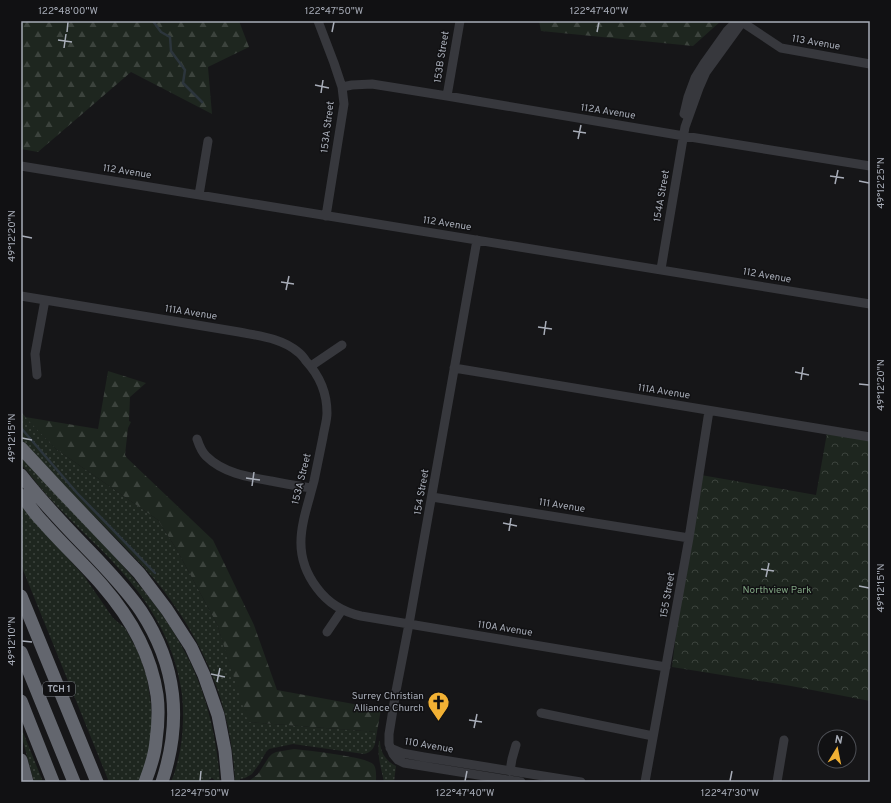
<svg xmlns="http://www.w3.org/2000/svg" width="891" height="803" font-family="Overpass,sans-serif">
  <defs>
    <pattern id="grass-dots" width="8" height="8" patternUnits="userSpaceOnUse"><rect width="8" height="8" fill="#1e261f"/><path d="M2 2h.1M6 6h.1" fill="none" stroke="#3c433d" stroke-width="1.8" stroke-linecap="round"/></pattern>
    <pattern id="forest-firs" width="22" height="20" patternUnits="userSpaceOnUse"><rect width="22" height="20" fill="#1e261f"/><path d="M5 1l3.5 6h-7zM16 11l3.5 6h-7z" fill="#3c433d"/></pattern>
    <pattern id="park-crowns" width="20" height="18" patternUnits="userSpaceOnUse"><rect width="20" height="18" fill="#1e261f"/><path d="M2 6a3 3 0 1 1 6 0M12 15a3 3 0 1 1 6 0" fill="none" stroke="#3c433d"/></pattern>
  </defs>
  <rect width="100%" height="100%" fill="#161618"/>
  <path fill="url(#grass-dots)" d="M 21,412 L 56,449 L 158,520 L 177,550 L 217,624 L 249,722 L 377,732 C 375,743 376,751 364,754 L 293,744 L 269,749 L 266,752 L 260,763 L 252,774 L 245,778 L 240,779 L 240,782 L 235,782 C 232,706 203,638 155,580 C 142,564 127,550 113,535 C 82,504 50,472 21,439 Z
    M 21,456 C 45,482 69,508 94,534 C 128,571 163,609 186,654 C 207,694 217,738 220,782 L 217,782 L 212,778 L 206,782 L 171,782 C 182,755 185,724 182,695 C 174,631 137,584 92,541 C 76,525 60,510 45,493 C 39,486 33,479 28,472 C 26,470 23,467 22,465 C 21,463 21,459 21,456 Z
    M 21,506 L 84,576 L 113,618 L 125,628 L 138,652 L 143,666 L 147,678 L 151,705 L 152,720 L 150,746 L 140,782 L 109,782 L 21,565 Z
    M 21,727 L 43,782 L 34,782 L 21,734 Z
    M 379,741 L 380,741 C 380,752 386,761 396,766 L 394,782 L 384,782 C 381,768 377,756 379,741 Z"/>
  <path fill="url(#forest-firs)" d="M 21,21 L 239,21 L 249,47 L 208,67 L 212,114 L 131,72 L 38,152 L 21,149 Z
    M 539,21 L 721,21 L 693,46 L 541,31 Z
    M 108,371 L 146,383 L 130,397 L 129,421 L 131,422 L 128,428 L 125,455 L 127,458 L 213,540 L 254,625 L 277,690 L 381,709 L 377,732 L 248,722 L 217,624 L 177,550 L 158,520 L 56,449 L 25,417 L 98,429 Z
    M 294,749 C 305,750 367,757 373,764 C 377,768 376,777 376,782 L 248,782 L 258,774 L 269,757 L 272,754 L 276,752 Z"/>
  <path fill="url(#park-crowns)" d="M 827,433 L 870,440 L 870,701 L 791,686 L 672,667 L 678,616 L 701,475 L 816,495 Z"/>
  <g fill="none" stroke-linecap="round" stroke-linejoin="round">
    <path stroke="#2c353c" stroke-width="2.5" d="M 153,21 L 161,32 L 170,37 L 171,51 L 185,70 L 183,83 L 202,102
      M 21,428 L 77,493 L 155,573"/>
    <path stroke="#37383d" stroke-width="9" d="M 318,21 L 334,63 L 342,87 L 344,104 L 326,216
      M 742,22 L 781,48 L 870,64
      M 342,87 L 352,85 L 372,84 L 447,96 L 684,136 L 870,166
      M 447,96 L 460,21
      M 684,114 L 688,97 L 695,78 L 705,62 L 727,31 L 733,25 L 741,22
      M 21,166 L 870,304
      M 199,195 L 208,141
      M 477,240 L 409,624 L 396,691 L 389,734 L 389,744 L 393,754 L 398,760 L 404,763 L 521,782
      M 661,269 L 685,127 L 699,88 L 706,72 L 743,21
      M 21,296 C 70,304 118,312 167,320 C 191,324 215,328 239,332 C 259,336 282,338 298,352 C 301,354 304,358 306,361 C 319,375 327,393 327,413 C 327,421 324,429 323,437 C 320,451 317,466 314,481 C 304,520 289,551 317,588 C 328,603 343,612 361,616 L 666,667
      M 311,366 L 342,345
      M 454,368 L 870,437
      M 37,375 L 35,354 L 45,300
      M 197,439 C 199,445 201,451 206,456 C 223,473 248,477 271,481 C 285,484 298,486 311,488
      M 432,497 L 689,538
      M 327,632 L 342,610
      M 541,713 L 653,736
      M 390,748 L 402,753 L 424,757 L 581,782
      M 510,771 L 512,759 L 516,745
      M 645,782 L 689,538 L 709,411
      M 777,782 L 784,740"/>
    <path stroke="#63666e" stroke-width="13" d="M 21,448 L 60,490 L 139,573 L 167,610 L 191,647 L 204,675 L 218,715 L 225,751 L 228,782
      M 21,475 C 44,505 70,531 96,558 C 112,575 128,592 141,611 C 177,666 182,721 162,782
      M 21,495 C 28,503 34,513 42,521 C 61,543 83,563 102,585 C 129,616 151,654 157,695 C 159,710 158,726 156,741 C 155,755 150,769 145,782
      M 21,596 L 97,782
      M 21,652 L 74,782
      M 21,701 L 53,782
      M 21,760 L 27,782"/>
  </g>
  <path fill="none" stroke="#a8adb8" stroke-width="1.5" d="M 67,32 L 68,22M 332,32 L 334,22M 597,32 L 599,22M 58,40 L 72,42M 64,48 L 66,34M 315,85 L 329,88M 321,93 L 323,80M 573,131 L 586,133M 578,139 L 581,125M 830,176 L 844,178M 859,181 L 869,183M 835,184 L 838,170M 22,236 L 32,238M 281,282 L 294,284M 286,290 L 289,276M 538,327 L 552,329M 544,335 L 546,321M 795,372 L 809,375M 801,380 L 803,367M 859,384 L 869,385M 22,438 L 32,440M 246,478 L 260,480M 252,486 L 254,472M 503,523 L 517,526M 509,531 L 511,518M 761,569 L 774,571M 766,577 L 769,563M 859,586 L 869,588M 22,641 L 32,642M 211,674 L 225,677M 217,682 L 220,668M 469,720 L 482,722M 474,728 L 477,714M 200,781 L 201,771M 465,781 L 467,771M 730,781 L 732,771"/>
  <defs>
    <symbol id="church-pin" viewBox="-11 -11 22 30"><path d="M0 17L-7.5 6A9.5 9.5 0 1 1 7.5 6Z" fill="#f2b134" stroke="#111113"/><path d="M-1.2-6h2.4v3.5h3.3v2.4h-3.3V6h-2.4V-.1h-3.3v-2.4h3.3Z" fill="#111"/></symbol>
  </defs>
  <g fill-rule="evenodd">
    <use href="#church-pin" x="426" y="690" width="25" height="34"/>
  </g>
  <g text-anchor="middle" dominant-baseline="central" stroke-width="3" stroke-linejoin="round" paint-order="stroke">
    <rect fill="#111113" stroke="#7b7e86" stroke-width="1" x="43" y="682" width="32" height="14" rx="3"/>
    <g font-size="9" font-weight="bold" fill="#a8adb8">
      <text x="59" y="689">TCH 1</text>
    </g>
    <g font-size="10" fill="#a8adb8" stroke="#111113">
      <text transform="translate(816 43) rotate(10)">113 Avenue</text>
      <text transform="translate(442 57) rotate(-81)">153B Street</text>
      <text transform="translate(608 112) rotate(9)">112A Avenue</text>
      <text transform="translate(328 127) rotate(-83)">153A Street</text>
      <text transform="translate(127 172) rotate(9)">112 Avenue</text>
      <text transform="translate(662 196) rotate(-80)">154A Street</text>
      <text transform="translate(447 224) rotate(9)">112 Avenue</text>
      <text transform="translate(767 276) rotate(10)">112 Avenue</text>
      <text transform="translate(191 313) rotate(9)">111A Avenue</text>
      <text transform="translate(664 392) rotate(9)">111A Avenue</text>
      <text transform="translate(302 479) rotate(-76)">153A Street</text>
      <text transform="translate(422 492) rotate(-80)">154 Street</text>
      <text transform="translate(562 506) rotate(9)">111 Avenue</text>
      <text transform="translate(668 595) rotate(-80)">155 Street</text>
      <text transform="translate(505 629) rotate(9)">110A Avenue</text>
      <text transform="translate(429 746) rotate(10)">110 Avenue</text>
    </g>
    <g font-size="10" fill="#7fa381" stroke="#111113">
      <text x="777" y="590">Northview Park</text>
    </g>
    <g font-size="10" fill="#a8adb8" stroke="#111113" text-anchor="end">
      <text x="424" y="696">Surrey Christian<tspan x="424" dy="12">Alliance Church</tspan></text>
    </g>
  </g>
  <rect width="891" height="803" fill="none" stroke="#111113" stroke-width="44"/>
  <g transform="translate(837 749) rotate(10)"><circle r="19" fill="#111113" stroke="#4d4f55"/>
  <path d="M0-3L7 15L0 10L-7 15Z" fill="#f2b134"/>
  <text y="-6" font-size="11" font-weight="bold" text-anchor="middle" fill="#a8adb8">N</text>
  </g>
  <rect x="22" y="22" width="847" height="759" fill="none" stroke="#a8adb8" stroke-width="1.5"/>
  <g font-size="10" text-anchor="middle" fill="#a8adb8">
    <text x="68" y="14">122°48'00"W</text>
    <text x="334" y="14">122°47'50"W</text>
    <text x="599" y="14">122°47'40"W</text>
    <text transform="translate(880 183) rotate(-90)" y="4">49°12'25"N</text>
    <text transform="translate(11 236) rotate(-90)" y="4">49°12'20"N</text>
    <text transform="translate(880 385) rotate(-90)" y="4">49°12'20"N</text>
    <text transform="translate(11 438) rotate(-90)" y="4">49°12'15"N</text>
    <text transform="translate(880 588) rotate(-90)" y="4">49°12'15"N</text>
    <text transform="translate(11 641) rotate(-90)" y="4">49°12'10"N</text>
    <text x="200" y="796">122°47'50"W</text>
    <text x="465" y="796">122°47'40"W</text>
    <text x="730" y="796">122°47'30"W</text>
  </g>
</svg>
